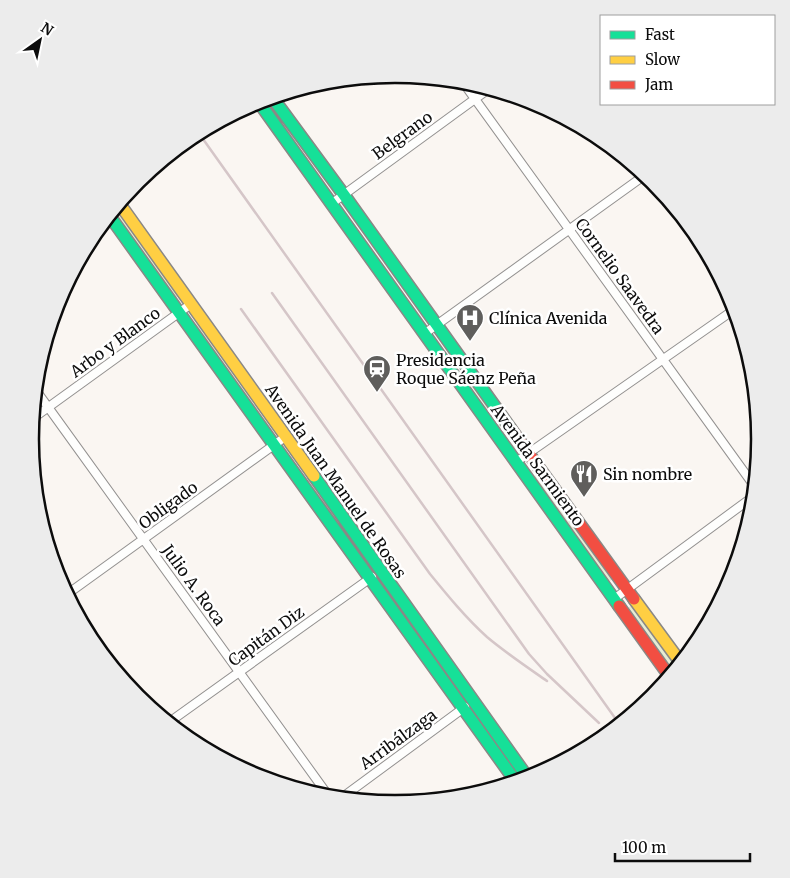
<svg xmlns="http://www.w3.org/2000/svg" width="790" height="878" font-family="Merriweather,serif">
  <rect width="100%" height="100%" fill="#faf6f2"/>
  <path fill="#e6ecd4" d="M 114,208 L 178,296 L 174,299 L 111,212 Z
    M 197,324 L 273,431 L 270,433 L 194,326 Z
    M 444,340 L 520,447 L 516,450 L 441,343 Z
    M 537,474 L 611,575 L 612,579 L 609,582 L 606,581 L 534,479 L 535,476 Z
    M 632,605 L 636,608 L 677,667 L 672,674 L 627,611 L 629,607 Z"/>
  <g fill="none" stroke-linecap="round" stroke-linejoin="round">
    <defs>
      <path id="street" d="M 462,81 L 755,487
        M 331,204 L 490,88
        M 424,334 L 645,175
        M 35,389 L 330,798
        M 32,419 L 191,304
        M 516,462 L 735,309
        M 66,595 L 285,437
        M 614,599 L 754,496
        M 168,723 L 372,577
        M 340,799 L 465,707"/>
      <path id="fast" d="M 272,97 L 344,195 L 511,429
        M 258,101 L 619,606
        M 109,215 L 516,782
        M 314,476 L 528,778"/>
      <path id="slow" d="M 119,203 L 314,476
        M 634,599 L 681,663"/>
      <path id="jam" d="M 511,429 L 634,599
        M 619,606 L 670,677"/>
    </defs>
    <use href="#street" stroke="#939190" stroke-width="10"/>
    <use href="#fast" stroke="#8a8886" stroke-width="14"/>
    <use href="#slow" stroke="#8a8886" stroke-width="14"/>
    <use href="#jam" stroke="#8a8886" stroke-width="14"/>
    <use href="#street" stroke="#fefefd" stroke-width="8"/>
    <use href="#fast" stroke="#16e098" stroke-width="11"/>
    <use href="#slow" stroke="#ffcf43" stroke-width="11"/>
    <use href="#jam" stroke="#f24e42" stroke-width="11"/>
    <path stroke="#d5c6c8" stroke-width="2.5" d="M 198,132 L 620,725
      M 272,293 L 529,654 L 547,674 L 599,723
      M 241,309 L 430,574 C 448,596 466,618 487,637 C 506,653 527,667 547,681"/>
  </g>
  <defs>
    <symbol id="hospital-pin" viewBox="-11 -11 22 30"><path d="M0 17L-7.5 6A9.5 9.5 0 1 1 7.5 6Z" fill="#5f5e5c" stroke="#fff"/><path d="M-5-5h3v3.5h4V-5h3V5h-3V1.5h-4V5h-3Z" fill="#fff"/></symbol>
    <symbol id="station-pin" viewBox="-11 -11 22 30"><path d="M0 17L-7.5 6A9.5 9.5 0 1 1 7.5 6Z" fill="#5f5e5c" stroke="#fff"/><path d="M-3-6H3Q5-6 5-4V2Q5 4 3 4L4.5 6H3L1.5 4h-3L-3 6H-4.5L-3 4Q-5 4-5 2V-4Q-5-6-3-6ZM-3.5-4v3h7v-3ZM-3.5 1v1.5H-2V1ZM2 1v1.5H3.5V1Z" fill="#fff"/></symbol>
    <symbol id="restaurant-pin" viewBox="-11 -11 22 30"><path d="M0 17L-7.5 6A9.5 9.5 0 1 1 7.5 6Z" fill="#5f5e5c" stroke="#fff"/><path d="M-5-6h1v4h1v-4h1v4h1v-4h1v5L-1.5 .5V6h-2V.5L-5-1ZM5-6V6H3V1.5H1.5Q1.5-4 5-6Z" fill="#fff"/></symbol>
  </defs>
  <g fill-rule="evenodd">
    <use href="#hospital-pin" x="454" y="302" width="32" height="43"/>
    <use href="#station-pin" x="361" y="353" width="32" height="43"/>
    <use href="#restaurant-pin" x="568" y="458" width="32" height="43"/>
  </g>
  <g text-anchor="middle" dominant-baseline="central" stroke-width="5" stroke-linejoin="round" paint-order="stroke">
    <g font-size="16" fill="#0c0c0c" stroke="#fff">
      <text transform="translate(402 135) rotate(-36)">Belgrano</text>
      <text transform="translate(620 276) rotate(54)">Cornelio Saavedra</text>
      <text transform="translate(115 342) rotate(-36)">Arbo y Blanco</text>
      <text transform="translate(538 465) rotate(54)">Avenida Sarmiento</text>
      <text transform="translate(336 481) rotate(55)">Avenida Juan Manuel de Rosas</text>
      <text transform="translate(168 505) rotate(-36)">Obligado</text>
      <text transform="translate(194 585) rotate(54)">Julio A. Roca</text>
      <text transform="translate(266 636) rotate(-36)">Capitán Diz</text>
      <text transform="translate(398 739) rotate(-36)">Arribálzaga</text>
    </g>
    <g font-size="16" fill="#0c0c0c" stroke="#fff" text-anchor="start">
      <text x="489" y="318">Clínica Avenida</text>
      <text x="396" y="360">Presidencia<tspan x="396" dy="18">Roque Sáenz Peña</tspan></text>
      <text x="603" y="474">Sin nombre</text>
    </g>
  </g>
  <path d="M0 0H790V878H0ZM39 439a356 356 0 1 1 712 0a356 356 0 1 1-712 0Z" fill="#ececec" fill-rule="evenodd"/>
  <path fill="none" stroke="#0c0c0c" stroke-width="2.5" d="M39 439a356 356 0 1 1 712 0a356 356 0 1 1-712 0Z"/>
  <rect x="600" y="15" width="175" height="90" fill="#ffffff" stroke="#9e9e9e"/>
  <rect x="610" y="31" width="25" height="8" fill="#16e098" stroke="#9e9e9e"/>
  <text x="645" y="40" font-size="15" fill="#0c0c0c">Fast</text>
  <rect x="610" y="56" width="25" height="8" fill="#ffcf43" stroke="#9e9e9e"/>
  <text x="645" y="65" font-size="15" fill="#0c0c0c">Slow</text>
  <rect x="610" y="81" width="25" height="8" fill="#f24e42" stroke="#9e9e9e"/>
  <text x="645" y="90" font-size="15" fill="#0c0c0c">Jam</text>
  <g transform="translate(40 40) rotate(33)" stroke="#ffffff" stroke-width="4" paint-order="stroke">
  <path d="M0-4L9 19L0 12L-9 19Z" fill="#0c0c0c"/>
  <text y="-8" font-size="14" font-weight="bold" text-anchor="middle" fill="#0c0c0c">N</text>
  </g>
  <path d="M615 853v8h135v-8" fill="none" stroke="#0c0c0c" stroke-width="2.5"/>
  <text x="622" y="853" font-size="15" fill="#0c0c0c" stroke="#ffffff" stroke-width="4" paint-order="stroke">100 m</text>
</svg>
